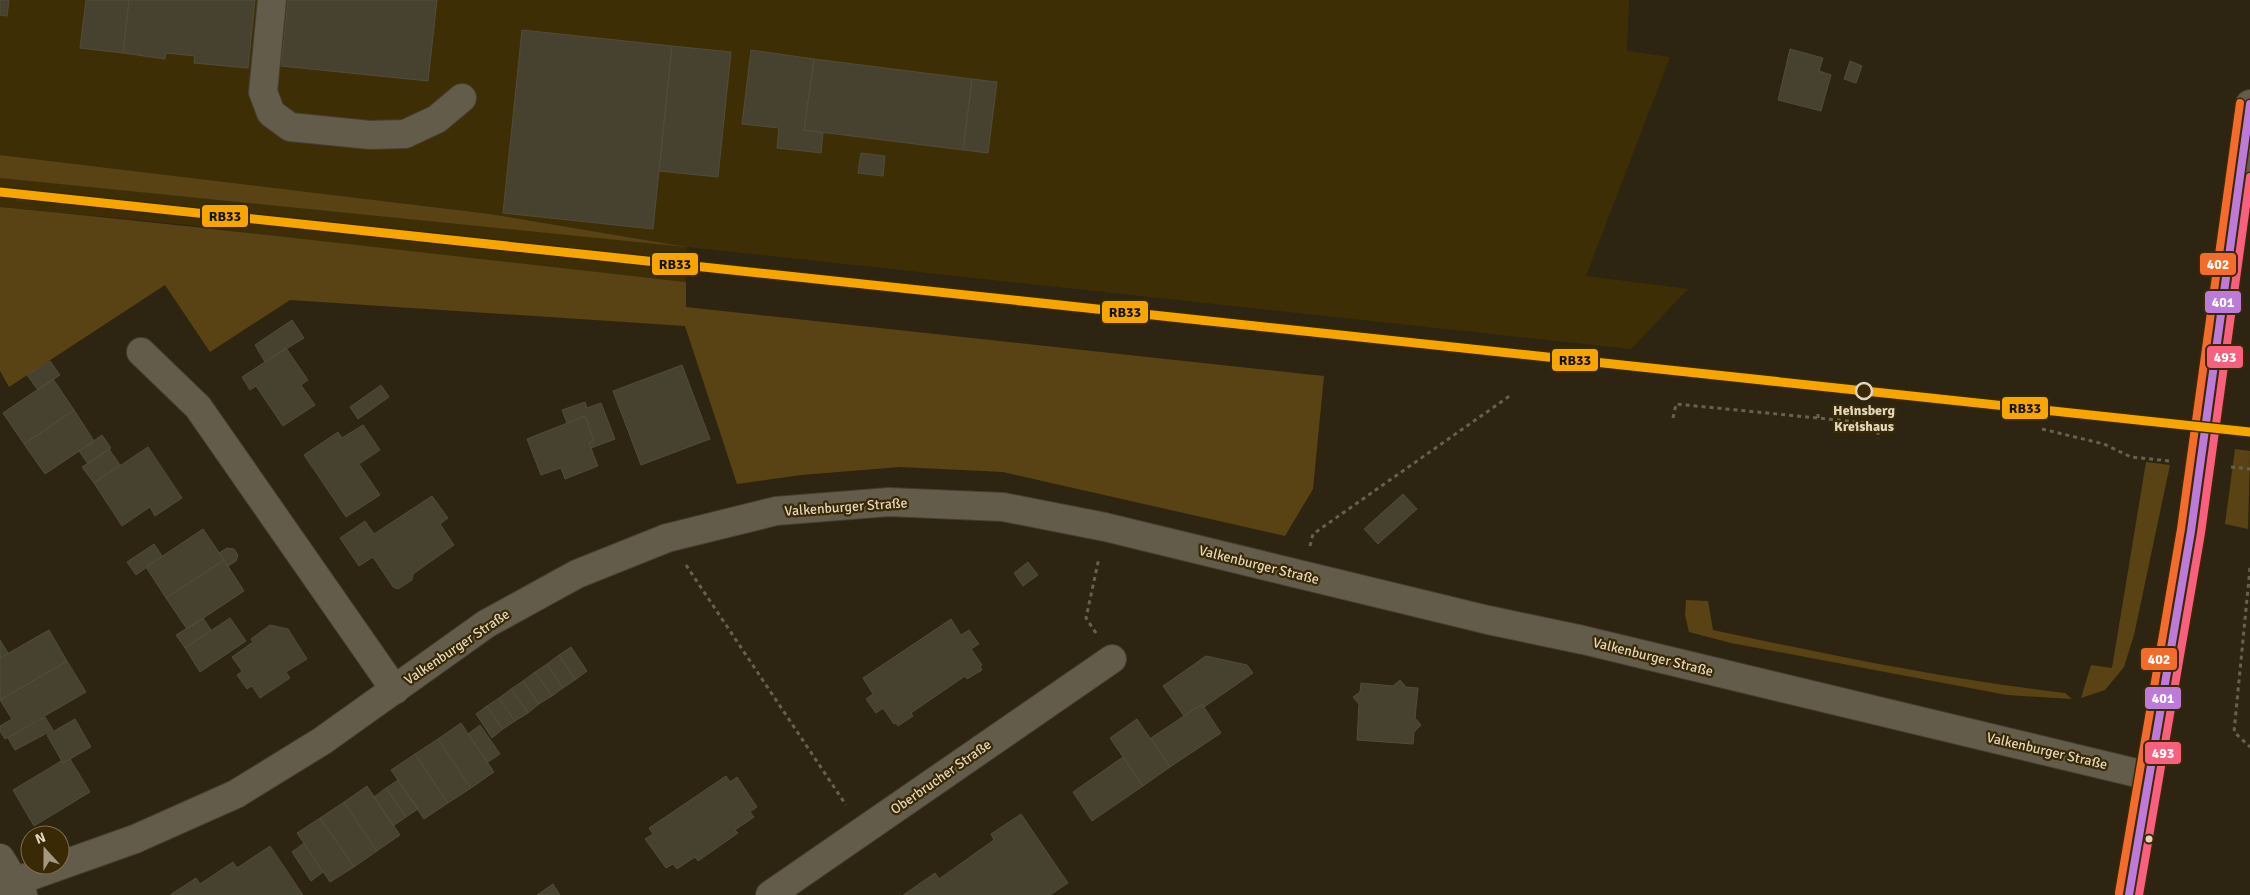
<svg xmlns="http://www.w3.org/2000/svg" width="2250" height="895" font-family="Signika,sans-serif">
  <rect width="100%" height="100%" fill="#2d2511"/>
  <path fill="#3e2e05" d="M 0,0 L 1629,0 L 1627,51 L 1670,57 L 1586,276 L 1688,289 L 1631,349 L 687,247 L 686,282 L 330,243 L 179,224 L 0,207 L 0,178 L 5,178 L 675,245 L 490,214 L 0,155 Z"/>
  <path fill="#594314" d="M 0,155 L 490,214 L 687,247 L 0,178 Z
    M 0,207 C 229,229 457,257 686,282 L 686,307 L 1324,376 L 1313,489 L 1285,536 L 1003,472 L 900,467 L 801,475 L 737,484 L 685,326 L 290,300 L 210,352 L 165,285 L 9,387 L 0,371 Z
    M 2235,449 L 2250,451 L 2248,529 L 2225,524 Z
    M 2146,462 L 2170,465 L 2134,635 L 2124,667 L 2105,690 L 2081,698 L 2091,665 L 2112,668 Z
    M 1686,600 L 1708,601 L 1713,630 C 1830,655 1946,679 2065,693 L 2072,699 L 2007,695 L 1731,643 L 1689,632 L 1685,615 Z"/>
  <path fill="#474230" stroke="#514c3a" d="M 0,0 L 9,0 L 7,16 L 0,15 Z
    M 86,0 L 129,0 L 123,53 L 80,48 Z
    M 129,0 L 255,0 L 248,68 L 194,63 L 195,56 L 166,53 L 165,59 L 123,53 Z
    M 288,0 L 437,0 L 428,81 L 281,66 Z
    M 522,30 L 672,46 L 653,229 L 503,213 Z
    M 672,46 L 731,52 L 718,177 L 659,171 Z
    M 1790,49 L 1823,58 L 1819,71 L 1831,75 L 1821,111 L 1778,100 Z
    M 751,50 L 814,59 L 804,130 L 823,133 L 821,153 L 777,148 L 779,128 L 742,124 Z
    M 814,59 L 972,79 L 963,150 L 804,130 Z
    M 1850,61 L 1862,66 L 1856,83 L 1844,79 Z
    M 972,79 L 997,82 L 988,153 L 963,150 Z
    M 861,153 L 885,156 L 883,176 L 858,173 Z
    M 292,320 L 304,338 L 265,362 L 255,345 Z
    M 286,348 L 308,380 L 301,385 L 315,405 L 283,426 L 256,386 L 250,390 L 242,377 Z
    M 50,361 L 60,375 L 38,390 L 27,375 Z
    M 682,365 L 710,439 L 641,465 L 613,391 Z
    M 53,379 L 74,410 L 24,444 L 3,413 Z
    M 381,385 L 389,397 L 358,419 L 350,407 Z
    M 585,402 L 587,408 L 601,403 L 615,439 L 591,448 L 589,443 L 594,441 L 585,416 L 567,423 L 562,410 Z
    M 74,410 L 94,441 L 45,474 L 24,444 Z
    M 585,416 L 594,441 L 589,443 L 598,466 L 565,479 L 561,468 L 541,475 L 527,439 Z
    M 363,425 L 380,450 L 359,464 L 380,495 L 346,517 L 304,455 L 338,432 L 342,438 Z
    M 102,435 L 111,448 L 88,464 L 79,451 Z
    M 148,447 L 182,498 L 155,516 L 150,507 L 122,526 L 94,483 Z
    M 109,449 L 120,465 L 94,483 L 82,467 Z
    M 1403,494 L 1417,509 L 1378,544 L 1364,529 Z
    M 432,496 L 448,518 L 440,524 L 454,545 L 413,574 L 412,580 L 398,589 L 393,587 L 373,557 L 359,566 L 340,538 L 365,521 L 374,534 Z
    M 203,529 L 224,560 L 166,598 L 146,567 Z
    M 154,544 L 162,556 L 136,575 L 127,562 Z
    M 227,548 L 234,549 L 238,555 L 236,561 L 228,566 L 219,553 Z
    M 224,560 L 244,591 L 187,629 L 166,598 Z
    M 1028,562 L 1038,575 L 1023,586 L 1014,573 Z
    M 203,618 L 211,630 L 185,648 L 176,635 Z
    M 230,618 L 246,641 L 200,672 L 185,648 Z
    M 951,619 L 961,635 L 969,630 L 979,644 L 971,649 L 982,665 L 980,666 L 982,670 L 967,679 L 965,676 L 911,713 L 913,716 L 898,726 L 896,723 L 894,724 L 883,708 L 876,713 L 866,699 L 873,694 L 863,678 Z
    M 270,625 L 288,629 L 307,659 L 286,672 L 290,678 L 260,698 L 252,686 L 247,689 L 237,675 L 242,671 L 232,657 L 253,642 L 251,639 Z
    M 49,630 L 67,661 L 0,700 L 0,658 Z
    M 0,640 L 8,653 L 0,658 Z
    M 571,647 L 587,671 L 575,680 L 559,655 Z
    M 559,655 L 575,680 L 563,688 L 547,664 Z
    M 1206,656 L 1247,665 L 1253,673 L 1204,707 L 1202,704 L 1184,716 L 1163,686 Z
    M 67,661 L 86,692 L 5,739 L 0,731 L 0,726 L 12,719 L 0,700 Z
    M 547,664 L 563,688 L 552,696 L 535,672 Z
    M 535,672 L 552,696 L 539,704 L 523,681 Z
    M 1400,680 L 1406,687 L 1418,688 L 1415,718 L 1421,725 L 1414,732 L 1413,744 L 1357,740 L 1359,704 L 1353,697 L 1360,692 L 1361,683 L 1393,686 Z
    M 523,681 L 539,704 L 528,713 L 511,689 Z
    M 511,689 L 528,713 L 515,721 L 499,698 Z
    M 499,698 L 515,721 L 503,729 L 487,706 Z
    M 1202,704 L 1221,733 L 1170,767 L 1151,738 Z
    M 487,706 L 503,729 L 492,738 L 476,714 Z
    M 45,717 L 53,730 L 15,750 L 8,738 Z
    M 75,719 L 91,747 L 63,763 L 47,735 Z
    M 1137,719 L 1170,767 L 1143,786 L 1110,738 Z
    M 461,723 L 494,772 L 471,788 L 438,739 Z
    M 480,725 L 500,754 L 488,762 L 468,734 Z
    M 438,739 L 471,788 L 448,803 L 415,754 Z
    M 415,754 L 448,803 L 424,819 L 391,770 Z
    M 1123,757 L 1143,786 L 1092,821 L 1073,792 Z
    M 70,759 L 90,792 L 34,826 L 13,790 L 61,761 L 63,763 Z
    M 726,776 L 730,782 L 737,777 L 757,807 L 750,812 L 754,817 L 735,830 L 738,833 L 698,861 L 695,857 L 677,869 L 673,864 L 666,868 L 645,839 L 653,834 L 649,828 Z
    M 398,780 L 418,809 L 406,817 L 386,788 Z
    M 367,786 L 400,835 L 377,851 L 344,802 Z
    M 386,788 L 406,817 L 393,826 L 374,797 Z
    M 344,802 L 377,851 L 354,867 L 320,818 Z
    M 1021,814 L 1068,883 L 1050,895 L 903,895 L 935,873 L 939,879 L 994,840 L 991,834 Z
    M 320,818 L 354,867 L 330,882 L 297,833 Z
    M 304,843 L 323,872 L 311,881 L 292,852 Z
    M 270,846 L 303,895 L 170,895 L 196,878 L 200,884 L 233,862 L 237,868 Z
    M 553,884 L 560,895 L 537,895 Z"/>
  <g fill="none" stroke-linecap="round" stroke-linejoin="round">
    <defs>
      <path id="minor" d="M 272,0 L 263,92 L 271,113 L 290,127 L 370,135 L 405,134 L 437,119 L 462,98
        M 141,352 L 198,407 L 395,690
        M 0,858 L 23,895
        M 0,885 L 14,882 L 135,839 L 236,794 L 322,741 L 486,624 L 577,574 L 667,538 L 776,511 L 889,502 L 1003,507 L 1105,527 L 1488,620 L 1583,640 L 2149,776
        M 770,895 L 1112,659
        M 2129,895 L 2191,531 L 2250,104"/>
    </defs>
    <use href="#minor" stroke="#463f31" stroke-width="30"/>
    <path stroke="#676051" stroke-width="3" stroke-dasharray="4 4" stroke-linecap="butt" d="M 1673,418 L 1676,404 L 1878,424 L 1878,439
      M 1818,418 L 1818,412
      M 2042,429 L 2104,444 L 2131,457 L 2170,461
      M 2231,467 L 2250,469
      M 1310,546 L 1313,534 L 1511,395
      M 686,565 L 846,805
      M 2250,568 L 2234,732 L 2250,747
      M 1096,633 L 1086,618 L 1099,558"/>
    <use href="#minor" stroke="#645c4b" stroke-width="28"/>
    <defs>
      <path id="bus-1" d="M 2129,895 L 2191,531 L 2250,104"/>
      <path id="bus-2" d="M 2139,895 L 2201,533 L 2250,177"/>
      <path id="bus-3" d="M 2119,893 L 2181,529 L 2240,103"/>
    </defs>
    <use href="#bus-1" stroke="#392905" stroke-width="11"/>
    <use href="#bus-2" stroke="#392905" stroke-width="11"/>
    <use href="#bus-3" stroke="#392905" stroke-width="11"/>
    <use href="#bus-1" stroke="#bd7bd9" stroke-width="8"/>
    <use href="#bus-2" stroke="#f8607d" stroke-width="8"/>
    <use href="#bus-3" stroke="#f36c2b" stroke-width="8"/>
    <defs>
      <path id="rail-1" d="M 0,192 L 2250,432"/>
    </defs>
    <use href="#rail-1" stroke="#392905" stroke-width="12"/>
    <use href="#rail-1" stroke="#f7a600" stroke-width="9"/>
  </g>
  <circle fill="#392905" stroke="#e2d6bf" stroke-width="2.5" cx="1864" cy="391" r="8"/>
  <circle fill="#e2d6bf" stroke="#392905" stroke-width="2" cx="2149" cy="839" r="4.5"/>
  <g text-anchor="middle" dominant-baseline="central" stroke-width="4.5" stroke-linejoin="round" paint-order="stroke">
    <g font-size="14" font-weight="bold" fill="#e2d6bf" stroke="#392905">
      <text x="1864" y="410">Heinsberg<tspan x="1864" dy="16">Kreishaus</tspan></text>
    </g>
    <g font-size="14" fill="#e2d6bf" stroke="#392905">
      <text transform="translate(846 507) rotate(-4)">Valkenburger Straße</text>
      <text transform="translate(1259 565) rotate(14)">Valkenburger Straße</text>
      <text transform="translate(457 647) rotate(-34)">Valkenburger Straße</text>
      <text transform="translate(1653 657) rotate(14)">Valkenburger Straße</text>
      <text transform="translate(2047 751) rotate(13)">Valkenburger Straße</text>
      <text transform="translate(941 777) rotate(-35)">Oberbrucher Straße</text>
    </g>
  </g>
  <g stroke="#392905" stroke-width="2">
    <rect x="201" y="204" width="48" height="24" rx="5" fill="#f7a600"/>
    <rect x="2199" y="252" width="38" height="24" rx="5" fill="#f36c2b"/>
    <rect x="651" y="252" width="48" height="24" rx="5" fill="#f7a600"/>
    <rect x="2204" y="290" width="38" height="24" rx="5" fill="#bd7bd9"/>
    <rect x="1101" y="300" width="48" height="24" rx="5" fill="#f7a600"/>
    <rect x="2206" y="345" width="38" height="24" rx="5" fill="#f8607d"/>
    <rect x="1551" y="348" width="48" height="24" rx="5" fill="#f7a600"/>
    <rect x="2001" y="396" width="48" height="24" rx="5" fill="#f7a600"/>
    <rect x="2140" y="647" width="38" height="24" rx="5" fill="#f36c2b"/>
    <rect x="2144" y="686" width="38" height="24" rx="5" fill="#bd7bd9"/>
    <rect x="2144" y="741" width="38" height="24" rx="5" fill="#f8607d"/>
  </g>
  <g font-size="14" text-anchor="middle" font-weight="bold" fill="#fff">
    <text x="2218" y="269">402</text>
    <text x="2223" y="307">401</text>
    <text x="2225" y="362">493</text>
    <text x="2159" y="664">402</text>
    <text x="2163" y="703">401</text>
    <text x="2163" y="758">493</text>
  </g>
  <g font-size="14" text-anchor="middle" font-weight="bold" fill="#111">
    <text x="225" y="221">RB33</text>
    <text x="675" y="269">RB33</text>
    <text x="1125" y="317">RB33</text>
    <text x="1575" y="365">RB33</text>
    <text x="2025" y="413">RB33</text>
  </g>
  <g transform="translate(45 850) rotate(339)"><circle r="24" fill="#392905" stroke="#7d6e4f"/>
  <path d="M0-4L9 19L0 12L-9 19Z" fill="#a39882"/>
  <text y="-8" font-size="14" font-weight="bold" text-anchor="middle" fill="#e2d6bf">N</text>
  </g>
</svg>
